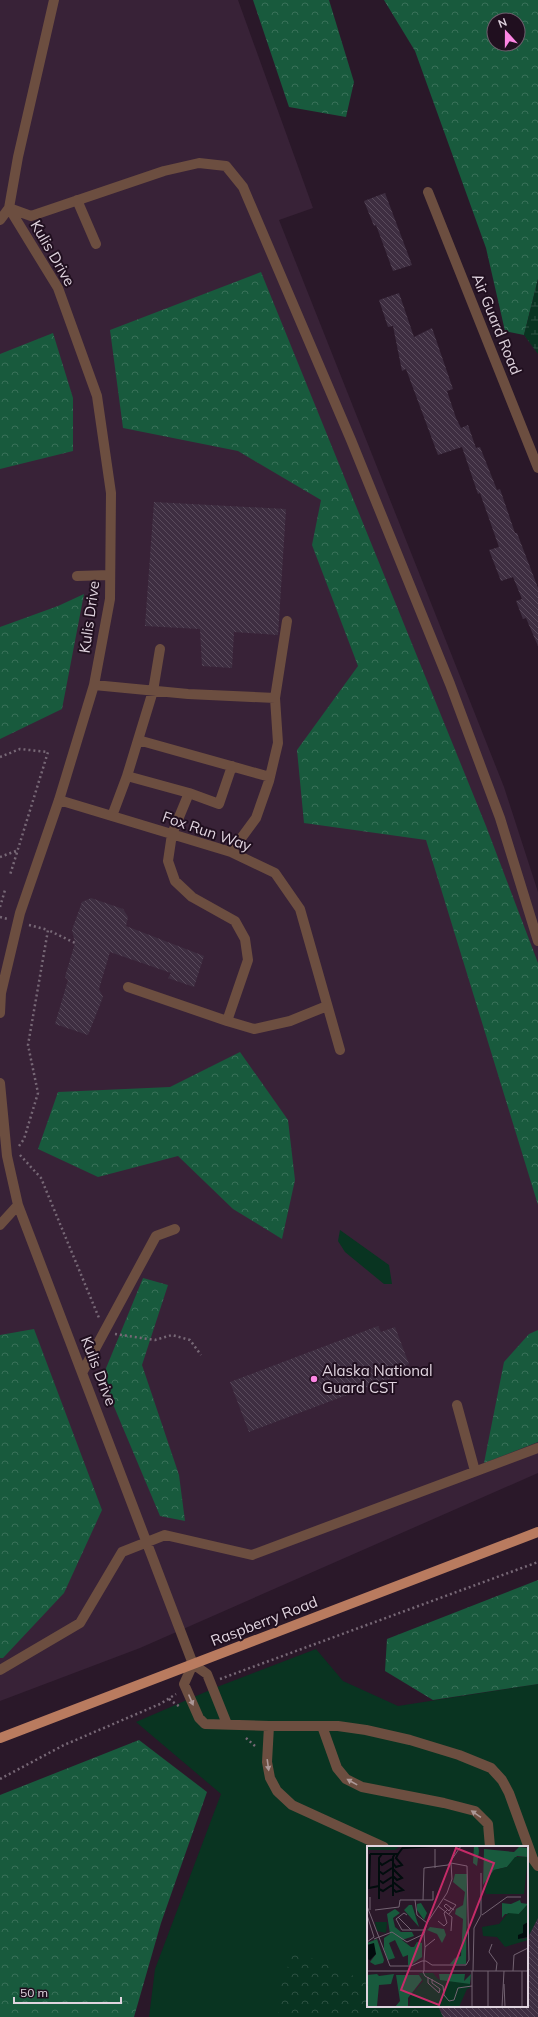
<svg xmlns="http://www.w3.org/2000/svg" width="538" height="2017" font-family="Mulish,sans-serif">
  <defs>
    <pattern id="forest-crowns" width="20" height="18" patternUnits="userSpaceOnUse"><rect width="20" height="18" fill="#185a3d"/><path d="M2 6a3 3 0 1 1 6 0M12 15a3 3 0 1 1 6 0" fill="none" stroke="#397159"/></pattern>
    <pattern id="wetland-marsh" width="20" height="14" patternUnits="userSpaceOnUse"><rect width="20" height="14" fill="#093421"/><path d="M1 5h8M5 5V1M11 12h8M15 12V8" fill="none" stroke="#2d5041"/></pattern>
    <pattern id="park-crowns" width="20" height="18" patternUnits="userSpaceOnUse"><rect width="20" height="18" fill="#093421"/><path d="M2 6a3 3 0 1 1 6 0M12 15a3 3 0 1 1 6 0" fill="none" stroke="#2d5041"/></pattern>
    <pattern id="building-back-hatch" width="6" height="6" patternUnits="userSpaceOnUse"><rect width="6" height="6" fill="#3e2e41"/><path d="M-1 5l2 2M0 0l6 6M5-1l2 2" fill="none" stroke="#5a4b5c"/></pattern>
  </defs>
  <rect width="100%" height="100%" fill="#2a1829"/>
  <path fill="#382237" d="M 0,0 L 238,0 L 313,208 L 279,220 L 504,787 L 538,892 L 538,1473 L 140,1648 L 0,1701 Z"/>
  <path fill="#093421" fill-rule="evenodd" d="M 340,1230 L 389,1265 L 392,1284 L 384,1284 L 345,1252 L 338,1241 Z
    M 316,1649 L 343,1681 L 398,1706 L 538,1684 L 538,2017 L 149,2017 L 155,1969 L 221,1794 L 136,1722 L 217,1687 ZM 368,1847 L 527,1847 L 527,2006 L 368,2006 Z"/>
  <path fill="url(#forest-crowns)" fill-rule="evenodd" d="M 253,0 L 329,0 L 354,82 L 346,117 L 289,107 Z
    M 384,0 L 538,0 L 538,279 L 524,335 L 505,331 L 486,248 L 415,51 ZM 494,20 L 518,20 L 518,44 L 494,44 Z
    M 261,272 L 486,826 L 538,963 L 538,1205 L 426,840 L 304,823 L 297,750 L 358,666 L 312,545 L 321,500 L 238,451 L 123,428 L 110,330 Z
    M 53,333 L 73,398 L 73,451 L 0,469 L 0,354 Z
    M 84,594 L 62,709 L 0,739 L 0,627 L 58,606 Z
    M 240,1052 L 288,1120 L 295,1180 L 282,1239 L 233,1209 L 178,1156 L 98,1177 L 38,1149 L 58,1092 L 170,1087 Z
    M 143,1278 L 168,1285 L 142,1365 L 179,1475 L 185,1521 L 160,1516 L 102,1378 Z
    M 34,1329 L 102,1510 L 64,1593 L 3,1658 L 0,1658 L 0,1335 Z
    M 538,1330 L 538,1442 L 484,1463 L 504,1362 L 529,1334 Z
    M 538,1580 L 538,1684 L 433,1700 L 385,1671 L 387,1639 Z
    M 139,1740 L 207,1792 L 161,1923 L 134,2017 L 0,2017 L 0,1795 Z"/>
  <path fill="url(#wetland-marsh)" d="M 538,279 L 538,354 L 524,335 Z"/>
  <path fill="url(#park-crowns)" d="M 294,1951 L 368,1982 L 368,2006 L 424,2006 L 427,2007 L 432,2017 L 278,2017 L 281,1984 Z"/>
  <path fill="url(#building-back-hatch)" d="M 385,193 L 412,265 L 393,271 L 376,225 L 374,226 L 364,201 Z
    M 399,293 L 414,337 L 432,328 L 453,389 L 447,391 L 456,418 L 461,428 L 468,425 L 476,448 L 480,447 L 497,490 L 500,489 L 515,533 L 517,533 L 538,588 L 538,646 L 526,618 L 523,619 L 516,601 L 522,599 L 513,577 L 501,581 L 489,550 L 499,547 L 480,493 L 478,494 L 462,447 L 438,455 L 406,369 L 402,371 L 393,326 L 388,327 L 379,300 Z
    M 154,502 L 286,509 L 278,635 L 234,632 L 232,668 L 202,666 L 200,629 L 145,626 Z
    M 91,898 L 123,909 L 128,917 L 126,926 L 204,956 L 194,987 L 168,978 L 171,973 L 110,952 L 99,989 L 103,997 L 88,1035 L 55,1024 L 68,980 L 65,977 L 75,943 L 72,930 L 82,902 Z
    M 378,1326 L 381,1332 L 395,1327 L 409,1364 L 395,1370 L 397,1376 L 249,1432 L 230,1382 Z
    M 538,1918 L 538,2017 L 443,2017 L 438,2006 L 527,2006 L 527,1939 Z"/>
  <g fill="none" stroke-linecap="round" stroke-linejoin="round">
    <path stroke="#776876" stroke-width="2.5" stroke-dasharray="2 3" stroke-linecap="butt" d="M 0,757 L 20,749 L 48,752 L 10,875
      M 0,857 L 16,851
      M 0,907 L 5,890
      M 0,917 L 8,919
      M 29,925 L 48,930
      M 19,1146 L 24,1139 L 38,1093 L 28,1045 L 48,930 L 75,943
      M 20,1155 L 41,1178 L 99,1318
      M 115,1334 L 155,1340 L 172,1335 L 190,1340 L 201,1355
      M 220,1679 L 538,1562
      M 169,1699 L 180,1707
      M 246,1738 L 255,1746
      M 0,1779 L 64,1745 L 160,1704 L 176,1694"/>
    <path stroke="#6c4e40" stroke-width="10" d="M 428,192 L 538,468
      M 77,200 L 96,244
      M 9,208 L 31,216 L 164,171 L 199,163 L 226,166 L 243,187 L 351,440 L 450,684 L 500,818 L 538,941
      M 0,220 L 9,208 L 18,157 L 54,0
      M 77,576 L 110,575
      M 94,685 L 188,694 L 275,698 L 278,743 L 269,781 L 256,818 L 231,852
      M 275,698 L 287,621
      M 138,740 L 153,691 L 160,649
      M 232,766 L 219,804 L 189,793 L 127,776 L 138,740 L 270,777
      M 59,800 L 231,852 L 275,873 L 300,909 L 340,1050
      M 112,816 L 127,776
      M 128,987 L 227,1021 L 248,960 L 245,939 L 235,921 L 192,897 L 175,881 L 168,861 L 172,834 L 189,793
      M 0,1013 L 1,993 L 20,913 L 59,800 L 94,685 L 110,599 L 111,493 L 97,396 L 58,288 L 9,208
      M 227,1021 L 254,1029 L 290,1021 L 327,1006
      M 0,1083 L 7,1156 L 18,1205 L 193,1664
      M 0,1225 L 18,1205
      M 83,1371 L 156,1236 L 175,1229
      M 457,1405 L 475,1471
      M 193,1664 L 184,1684 L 199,1718 L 205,1724 L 269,1726 L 338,1726 L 366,1730 L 410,1740 L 459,1755 L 491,1768 L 502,1780 L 509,1793 L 533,1859 L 538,1866
      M 193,1664 L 207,1674 L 227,1724
      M 0,1670 L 80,1623 L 122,1552 L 165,1535 L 252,1555 L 538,1448
      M 269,1726 L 267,1762 L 270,1778 L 277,1791 L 292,1805 L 384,1847
      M 322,1726 L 337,1768 L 346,1779 L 362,1787 L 444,1803 L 475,1811 L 488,1824 L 490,1847"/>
    <path stroke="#b97b5f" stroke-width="10" d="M 0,1738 L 538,1532"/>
  </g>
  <defs><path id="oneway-solid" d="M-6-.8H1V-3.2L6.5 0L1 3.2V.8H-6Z"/></defs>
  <g fill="#ac9897">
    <use href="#oneway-solid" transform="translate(191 1700) rotate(67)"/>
    <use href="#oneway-solid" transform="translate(268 1765) rotate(82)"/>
    <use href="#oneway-solid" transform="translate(352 1782) rotate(-151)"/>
    <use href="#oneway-solid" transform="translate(476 1814) rotate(-146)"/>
  </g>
  <circle fill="#fc86e3" stroke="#200f1f" stroke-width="1.5" cx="314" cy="1379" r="4"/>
  <g text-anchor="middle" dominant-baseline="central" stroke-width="4" stroke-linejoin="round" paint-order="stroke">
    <g font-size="15" fill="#e0d4df" stroke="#200f1f">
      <text transform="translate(53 253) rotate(60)">Kulis Drive</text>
      <text transform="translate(497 324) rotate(68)">Air Guard Road</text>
      <text transform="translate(89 617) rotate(-82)">Kulis Drive</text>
      <text transform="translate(207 831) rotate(19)">Fox Run Way</text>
      <text transform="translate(99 1371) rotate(69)">Kulis Drive</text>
      <text transform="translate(264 1621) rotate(-21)">Raspberry Road</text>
    </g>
    <g font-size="15" fill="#e0d4df" stroke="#200f1f" text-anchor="start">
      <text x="322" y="1370">Alaska National<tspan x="322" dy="17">Guard CST</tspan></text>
    </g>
  </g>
  <g transform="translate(367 1846)">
    <rect width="161" height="161" fill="#2a1829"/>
    <path d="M 0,0 L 33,0 L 28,4 L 0,4 ZM 8,76 L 20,76 L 19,87 L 10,85 ZM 52,127 L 66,127 L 71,133 L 103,138 L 103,142 L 100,143 L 92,161 L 42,161 L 44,149 L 56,135 Z" fill="#093421"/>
    <path d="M 107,0 L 111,0 L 112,5 L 110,20 L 106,17 ZM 152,1 L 161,2 L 161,11 L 150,10 L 140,21 L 127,24 L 116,39 L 117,3 L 147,6 ZM 88,28 L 100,28 L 99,118 L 83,118 L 88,112 L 94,110 L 96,73 L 88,68 L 89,63 L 96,59 L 98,46 L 86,36 ZM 153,54 L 154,57 L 161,58 L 152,68 L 138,68 L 135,72 L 135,57 L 144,58 ZM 54,57 L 60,67 L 57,74 L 50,64 L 50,58 ZM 42,59 L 45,59 L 52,81 L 37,64 ZM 28,63 L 33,67 L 26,72 L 28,81 L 34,86 L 45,86 L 47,90 L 35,94 L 44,101 L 47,101 L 50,96 L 55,97 L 55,111 L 44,119 L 41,119 L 41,109 L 36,111 L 28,94 L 22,97 L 28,112 L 21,114 L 17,103 L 17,92 L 23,88 L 20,68 ZM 63,81 L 77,83 L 79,89 L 75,97 L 70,88 L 60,84 ZM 10,93 L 17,114 L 16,117 L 8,119 L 3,116 L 9,108 L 0,97 ZM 10,128 L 12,130 L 27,128 L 24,138 L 12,139 L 10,160 L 21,161 L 0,161 L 0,129 ZM 72,128 L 98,128 L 97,135 L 104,128 L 103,138 L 73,134 ZM 29,129 L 52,129 L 55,134 L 41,152 L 41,161 L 28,161 L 33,155 Z" fill="#185a3d"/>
    <path d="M 148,11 L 161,11 L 157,48 L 119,48 L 117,40 L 127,24 L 140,21 ZM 161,58 L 161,76 L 156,79 L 156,89 L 151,89 L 156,93 L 161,91 L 161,94 L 138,101 L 130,91 L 116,90 L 115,81 L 132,78 L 141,67 L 152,68 Z" fill="#093421"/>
    <path d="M 57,148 L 65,155 L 63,161 L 54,161 L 53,153 Z" fill="#093421"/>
    <path d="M 161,76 L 161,91 L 151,93 L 151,89 L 156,87 L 156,79 ZM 7,97 L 9,108 L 3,114 L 0,113 L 0,99 Z" fill="#010c0d"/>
    <path fill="none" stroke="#010c0d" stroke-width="2" d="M 36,2 L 68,0M 3,8 L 2,42 L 12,40M 3,8 L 31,8 L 37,0M 12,16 L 15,19 L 25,13M 26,17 L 29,21 L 35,19 L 29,12 L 31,8M 26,23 L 35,32 L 30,34 L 26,30M 12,25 L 16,28 L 25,22M 12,34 L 16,37 L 25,31M 12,43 L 16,45 L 25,39M 26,43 L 29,46 L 36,44 L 26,36M 26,50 L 26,11 L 28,8M 12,53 L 12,12 L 15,8"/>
    <path fill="none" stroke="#736372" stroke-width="1" d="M 68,3 L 68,22M 77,53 L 89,59 L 82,68M 48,54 L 50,69 L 60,77M 56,54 L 57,22 L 81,19 L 94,0M 0,60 L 23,120 L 44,120 L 55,115 L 59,115 L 65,119 L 99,119 L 102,114 L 100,20 L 84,17 L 85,33 L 80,47 L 60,77 L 57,88 L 58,101 L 57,115 L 57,125 L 56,126 L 58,130M 71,60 L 85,71 L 84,85M 84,62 L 82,65 L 77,60 L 79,58 L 84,62 L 87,64M 3,64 L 3,51M 8,64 L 32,61 L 33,54 L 66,54 L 66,45M 0,69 L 7,91 L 0,96M 40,69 L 37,67 L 29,73 L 35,84 L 58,84M 115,69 L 140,51 L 154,51M 31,71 L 44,84M 71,75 L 77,80 L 80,77 L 77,67 L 81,63M 7,93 L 25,86 L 40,96 L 57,88M 125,98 L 122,106 L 130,117 L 129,125M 58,101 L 68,93M 0,125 L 161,125M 105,125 L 105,161M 106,125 L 107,82 L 114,69 L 114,27M 146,125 L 147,109 L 161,102M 58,130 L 76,140 L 77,149 L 82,155 L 87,154 L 91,142 L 105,140M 61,131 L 61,137 L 72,147 L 73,143 L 65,137 L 65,133M 137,138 L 138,161M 121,161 L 121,125M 135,161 L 137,125M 155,161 L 155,125"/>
    <path fill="#c52b68" fill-opacity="0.15" stroke="#c52b68" stroke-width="2" d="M 89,2 L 127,17 L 72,159 L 34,144 Z"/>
    <rect width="161" height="161" fill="none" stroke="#e0d4df" stroke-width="2"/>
  </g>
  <g transform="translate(506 32) rotate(339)"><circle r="19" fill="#200f1f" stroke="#6d5e6c"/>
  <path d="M0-3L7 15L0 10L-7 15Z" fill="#fc86e3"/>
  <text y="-6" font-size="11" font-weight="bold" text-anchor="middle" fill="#e0d4df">N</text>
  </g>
  <path d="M14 1997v6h107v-6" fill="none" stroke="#e0d4df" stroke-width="2"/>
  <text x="20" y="1997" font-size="12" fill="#e0d4df" stroke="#200f1f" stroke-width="3" paint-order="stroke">50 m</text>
</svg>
